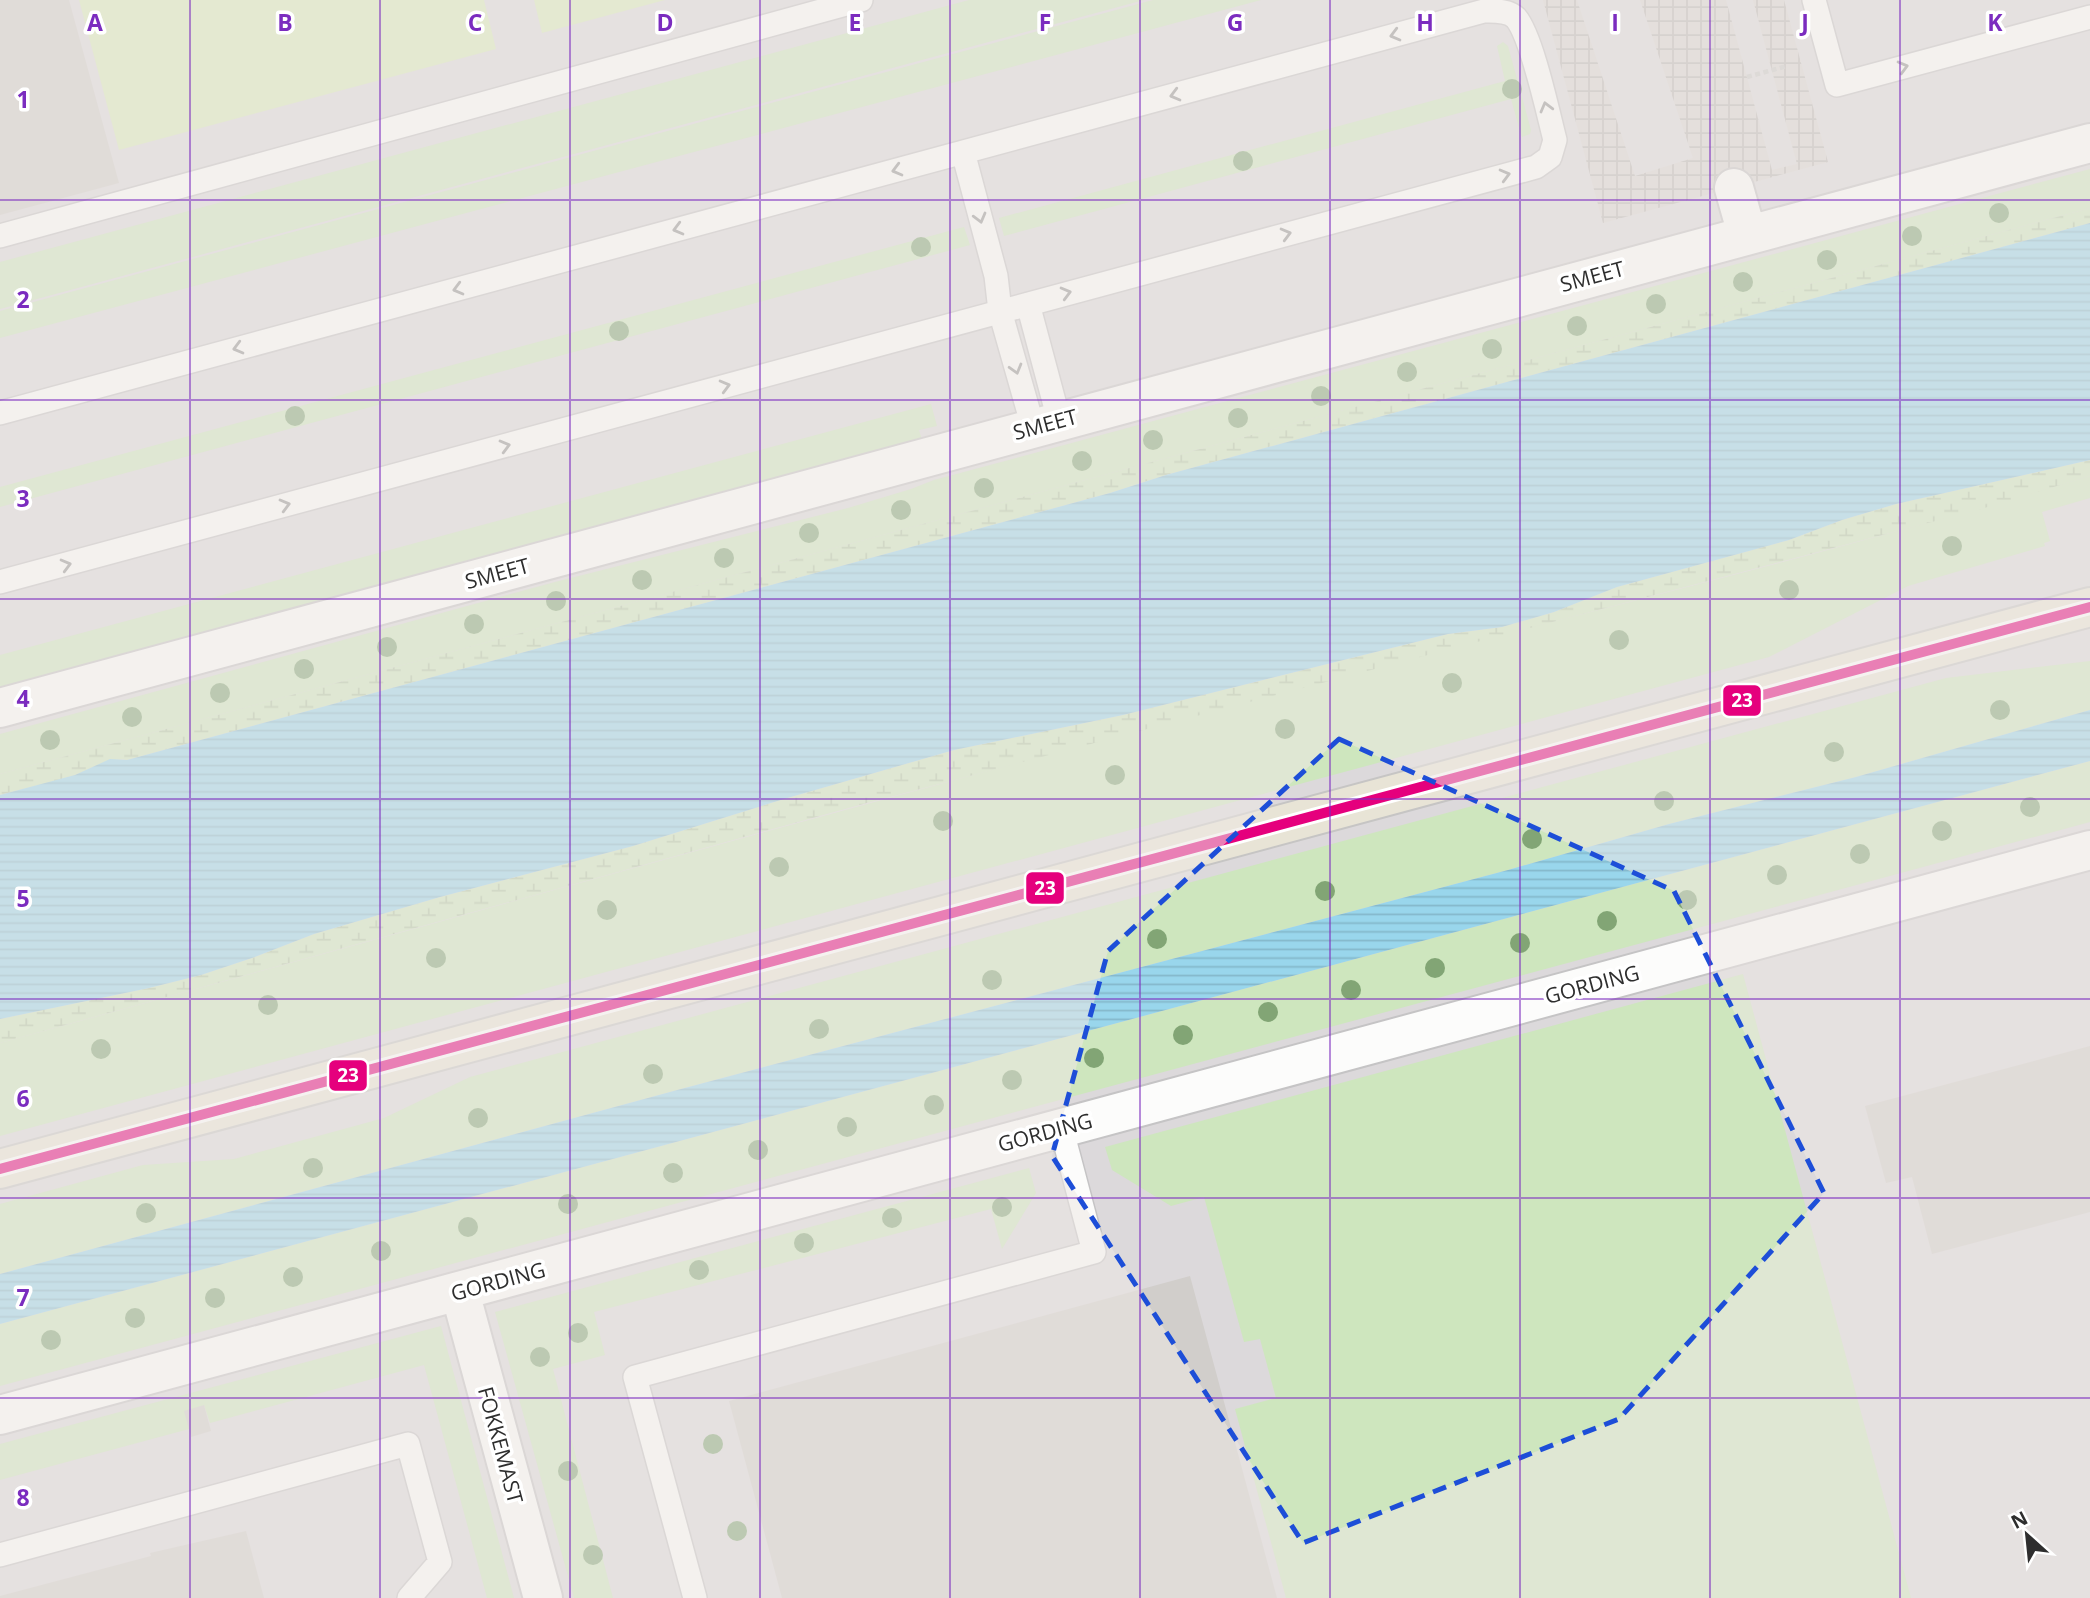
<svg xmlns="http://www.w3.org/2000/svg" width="2090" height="1598" font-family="'Open Sans',sans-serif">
  <defs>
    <pattern id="wetland-marsh" width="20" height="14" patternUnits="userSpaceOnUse" patternTransform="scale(1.75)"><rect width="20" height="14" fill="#cee6be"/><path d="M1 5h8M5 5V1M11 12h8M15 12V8" fill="none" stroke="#b1c6a4"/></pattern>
    <pattern id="plaza-grid" width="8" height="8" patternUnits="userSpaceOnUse" patternTransform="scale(1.75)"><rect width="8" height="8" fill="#dad6d2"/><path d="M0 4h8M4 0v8" fill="none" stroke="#bbb8b5"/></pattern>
    <pattern id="water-rules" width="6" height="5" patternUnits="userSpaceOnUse" patternTransform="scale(1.75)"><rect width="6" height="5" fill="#99d6ec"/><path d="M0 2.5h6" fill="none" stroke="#84b8cb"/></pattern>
  </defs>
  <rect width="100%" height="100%" fill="#ece8e4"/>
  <path fill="#dcd9db" d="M 0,0 L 2090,0 L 2090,1598 L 0,1598 Z"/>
  <path fill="#cee6be" d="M 969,0 L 1144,0 L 0,309 L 0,262 Z
    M 1153,0 L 1261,0 L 0,338 L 0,311 Z
    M 1503,42 L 1508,46 L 1531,130 L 1530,134 L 1522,137 L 1521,135 L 1511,99 L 1004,236 L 999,218 L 1505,81 L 1497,46 Z
    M 2090,169 L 2090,208 L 0,774 L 0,734 L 555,582 L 848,508 L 911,489 L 934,480 Z
    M 964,227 L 970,245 L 0,507 L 0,487 Z
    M 931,404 L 937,426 L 919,430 L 925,450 L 0,693 L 0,655 Z
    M 2090,476 L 2090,498 L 2042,512 L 2050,541 L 2044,543 L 2045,546 L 1908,586 L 1769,657 L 0,1136 L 0,1043 C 427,926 853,806 1280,692 C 1550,621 1822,556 2090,476 Z
    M 2090,661 L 2090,710 L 1856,777 L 1669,824 L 1508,870 L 681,1089 L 0,1274 L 0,1204 L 143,1165 L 234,1159 L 384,1118 L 470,1077 L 1946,678 Z
    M 2090,761 L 2090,822 L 0,1386 L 0,1324 Z
    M 1743,974 L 1911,1598 L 1286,1598 L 1235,1409 L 1276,1398 L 1260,1339 L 1244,1342 L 1204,1197 L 1171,1206 L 1112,1170 L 1105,1147 Z
    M 1029,1168 L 1036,1193 L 1002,1249 L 991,1209 L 594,1312 L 605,1355 L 553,1369 L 613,1598 L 574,1598 L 495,1312 Z
    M 441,1326 L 514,1598 L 487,1598 L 424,1365 L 210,1423 L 204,1405 L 189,1429 L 0,1480 L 0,1444 Z"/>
  <path fill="url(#wetland-marsh)" d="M 2090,208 L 2090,223 L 1166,475 L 1110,493 L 127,760 C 107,757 92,769 75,775 C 50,783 25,788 0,795 L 0,774 Z
    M 2090,460 L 2090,476 L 1981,509 L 867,803 L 0,1043 L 0,1019 L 149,988 L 201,975 L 252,958 L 314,934 L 440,897 L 633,846 L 784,799 L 954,750 L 1123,715 L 1448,634 L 1502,627 L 1554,612 L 1617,587 L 1789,540 L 1842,520 L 1896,504 Z"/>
  <path fill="#d9eabb" d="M 79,0 L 484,0 L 496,49 L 119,150 Z
    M 534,0 L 665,0 L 542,33 Z"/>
  <path fill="url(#plaza-grid)" d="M 1543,0 L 1577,0 L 1635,176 L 1693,158 L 1640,0 L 1726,0 L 1772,170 L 1797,164 L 1753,0 L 1784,0 L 1828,162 L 1603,223 Z"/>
  <path fill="url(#water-rules)" d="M 2090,223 L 2090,460 L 1896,504 L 1842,520 L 1789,540 L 1617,587 L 1554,612 L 1502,627 L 1448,634 L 1123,715 L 954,750 L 784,799 L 633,846 L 440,897 L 314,934 L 252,958 L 201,975 L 149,988 L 0,1019 L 0,795 L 75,775 L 110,759 L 127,760 L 1110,493 L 1166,475 Z
    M 2090,710 L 2090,761 L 0,1324 L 0,1274 L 681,1089 L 1508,870 L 1669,824 L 1856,777 Z"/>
  <path fill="#d1cecb" d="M 0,0 L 69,0 L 119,183 L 0,215 Z
    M 2090,1046 L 2090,1212 L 1932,1254 L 1912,1177 L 1886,1183 L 1865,1106 Z
    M 1190,1276 L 1277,1598 L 782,1598 L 729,1401 Z
    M 204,1405 L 211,1431 L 191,1437 L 184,1411 Z
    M 246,1531 L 264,1598 L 0,1598 L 0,1596 L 151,1556 L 150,1553 Z"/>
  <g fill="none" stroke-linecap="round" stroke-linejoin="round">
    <defs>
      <path id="lane" d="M 1814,0 L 1837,85 L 2090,17
        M 963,152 L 996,276 L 1000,311 L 1033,427
        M 0,236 L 861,0
        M 1028,304 L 1059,420
        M 0,413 L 1484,11 C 1495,11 1508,10 1516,18 C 1532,37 1548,113 1555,140 L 1550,157 L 1536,167 L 0,582
        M 0,1555 L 408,1444 L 440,1562 L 409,1598
        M 695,1598 L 635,1377 L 1094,1252 L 1061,1127"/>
      <path id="street" d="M 1734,188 L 1747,234
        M 0,708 L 2090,143
        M 460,1292 L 543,1598
        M 0,1415 L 2090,850"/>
      <path id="primary" d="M 0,1169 L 2090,607"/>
    </defs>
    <use href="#lane" stroke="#c5c4c5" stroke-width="26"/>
    <use href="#street" stroke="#c5c4c5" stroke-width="42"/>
    <use href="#primary" stroke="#c6c5c4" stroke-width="42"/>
    <path stroke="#c9c9c8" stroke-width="4.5" stroke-dasharray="5 3.5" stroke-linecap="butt" d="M 1747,77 L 1787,66"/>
    <use href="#lane" stroke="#fcfcfb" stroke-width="23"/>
    <use href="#street" stroke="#fcfcfb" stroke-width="38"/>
    <use href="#primary" stroke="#e8e4d6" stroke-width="38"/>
    <defs>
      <path id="bus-1" d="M 0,1169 L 2090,607"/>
    </defs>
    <use href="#bus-1" stroke="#fff" stroke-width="16"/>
    <use href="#bus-1" stroke="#e5007d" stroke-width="10"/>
  </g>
  <g fill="#82a575">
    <circle cx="1512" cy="89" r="10"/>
    <circle cx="1243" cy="161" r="10"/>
    <circle cx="1999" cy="213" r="10"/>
    <circle cx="1912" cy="236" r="10"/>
    <circle cx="921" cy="247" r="10"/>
    <circle cx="1827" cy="260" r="10"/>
    <circle cx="1743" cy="282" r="10"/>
    <circle cx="1656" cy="304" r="10"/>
    <circle cx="1577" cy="326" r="10"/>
    <circle cx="619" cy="331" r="10"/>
    <circle cx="1492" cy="349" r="10"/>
    <circle cx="1407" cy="372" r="10"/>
    <circle cx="1321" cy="396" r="10"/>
    <circle cx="295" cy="416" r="10"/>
    <circle cx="1238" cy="418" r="10"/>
    <circle cx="1153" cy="440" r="10"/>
    <circle cx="1082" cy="461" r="10"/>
    <circle cx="984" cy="488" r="10"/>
    <circle cx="901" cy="510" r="10"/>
    <circle cx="809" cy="533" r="10"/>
    <circle cx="1952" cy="546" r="10"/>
    <circle cx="724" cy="558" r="10"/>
    <circle cx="642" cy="580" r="10"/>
    <circle cx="1789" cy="590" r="10"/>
    <circle cx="556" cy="601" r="10"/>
    <circle cx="474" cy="624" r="10"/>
    <circle cx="1619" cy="640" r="10"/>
    <circle cx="387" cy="647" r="10"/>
    <circle cx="304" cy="669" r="10"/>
    <circle cx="1452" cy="683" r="10"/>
    <circle cx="220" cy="693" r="10"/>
    <circle cx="2000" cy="710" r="10"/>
    <circle cx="132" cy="717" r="10"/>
    <circle cx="1285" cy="729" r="10"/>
    <circle cx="50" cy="740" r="10"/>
    <circle cx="1834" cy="752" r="10"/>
    <circle cx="1115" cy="775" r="10"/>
    <circle cx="1664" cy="801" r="10"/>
    <circle cx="2030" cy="807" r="10"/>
    <circle cx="943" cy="821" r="10"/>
    <circle cx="1942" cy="831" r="10"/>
    <circle cx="1532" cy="839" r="10"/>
    <circle cx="1860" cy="854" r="10"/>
    <circle cx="779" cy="867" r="10"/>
    <circle cx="1777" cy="875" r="10"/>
    <circle cx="1325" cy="891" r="10"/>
    <circle cx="1687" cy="900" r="10"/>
    <circle cx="607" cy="910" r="10"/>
    <circle cx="1607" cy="921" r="10"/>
    <circle cx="1157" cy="939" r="10"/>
    <circle cx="1520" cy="943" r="10"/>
    <circle cx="436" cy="958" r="10"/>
    <circle cx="1435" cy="968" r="10"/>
    <circle cx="992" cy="980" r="10"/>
    <circle cx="1351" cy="990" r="10"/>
    <circle cx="268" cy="1005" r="10"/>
    <circle cx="1268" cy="1012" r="10"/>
    <circle cx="819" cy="1029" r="10"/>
    <circle cx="1183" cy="1035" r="10"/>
    <circle cx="101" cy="1049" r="10"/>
    <circle cx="1094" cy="1058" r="10"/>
    <circle cx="653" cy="1074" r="10"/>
    <circle cx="1012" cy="1080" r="10"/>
    <circle cx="934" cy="1105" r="10"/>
    <circle cx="478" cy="1118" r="10"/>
    <circle cx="847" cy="1127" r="10"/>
    <circle cx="758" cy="1150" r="10"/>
    <circle cx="313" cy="1168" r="10"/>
    <circle cx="673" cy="1173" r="10"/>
    <circle cx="568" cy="1204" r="10"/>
    <circle cx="1002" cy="1207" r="10"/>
    <circle cx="146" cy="1213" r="10"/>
    <circle cx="892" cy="1218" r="10"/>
    <circle cx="468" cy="1227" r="10"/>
    <circle cx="804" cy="1243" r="10"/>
    <circle cx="381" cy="1251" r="10"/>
    <circle cx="699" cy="1270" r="10"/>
    <circle cx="293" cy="1277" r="10"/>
    <circle cx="215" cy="1298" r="10"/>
    <circle cx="135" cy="1318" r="10"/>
    <circle cx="578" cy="1333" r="10"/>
    <circle cx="51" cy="1340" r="10"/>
    <circle cx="540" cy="1357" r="10"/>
    <circle cx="713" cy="1444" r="10"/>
    <circle cx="568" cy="1471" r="10"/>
    <circle cx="737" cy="1531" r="10"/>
    <circle cx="593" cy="1555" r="10"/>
  </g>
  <defs><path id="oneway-chevron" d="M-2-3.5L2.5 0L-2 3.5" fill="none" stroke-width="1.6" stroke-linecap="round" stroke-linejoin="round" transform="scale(1.75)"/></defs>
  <g stroke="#959594">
    <use href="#oneway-chevron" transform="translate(1395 35) rotate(165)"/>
    <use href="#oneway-chevron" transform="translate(1903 67) rotate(-15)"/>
    <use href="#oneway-chevron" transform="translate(1175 95) rotate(165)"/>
    <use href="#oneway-chevron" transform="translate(1546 107) rotate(-105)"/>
    <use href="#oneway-chevron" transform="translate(897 170) rotate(165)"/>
    <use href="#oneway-chevron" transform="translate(1505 175) rotate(-15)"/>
    <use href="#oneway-chevron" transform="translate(980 218) rotate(75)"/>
    <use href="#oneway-chevron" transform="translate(678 229) rotate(165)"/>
    <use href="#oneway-chevron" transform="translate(1286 234) rotate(-15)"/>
    <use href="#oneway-chevron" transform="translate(458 289) rotate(165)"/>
    <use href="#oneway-chevron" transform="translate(1066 293) rotate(-15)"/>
    <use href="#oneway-chevron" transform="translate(238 348) rotate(165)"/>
    <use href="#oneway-chevron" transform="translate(1016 369) rotate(74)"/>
    <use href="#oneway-chevron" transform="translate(725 386) rotate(-15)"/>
    <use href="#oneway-chevron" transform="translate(505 446) rotate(-15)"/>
    <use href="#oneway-chevron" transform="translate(285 505) rotate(-15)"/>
    <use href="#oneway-chevron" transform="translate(66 565) rotate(-15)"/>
  </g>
  <path d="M0 0H2090V1598H0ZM 1339,739 L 1674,891 L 1824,1193 L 1619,1419 L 1303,1543 L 1052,1156 L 1108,951 Z" fill="#ece8e4" fill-opacity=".55" fill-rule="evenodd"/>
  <path fill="none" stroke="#1d4ed8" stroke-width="5" stroke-dasharray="14 9" stroke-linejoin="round" d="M 1339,739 L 1674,891 L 1824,1193 L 1619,1419 L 1303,1543 L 1052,1156 L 1108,951 Z"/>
  <path fill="none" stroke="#7b2cbf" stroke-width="2" stroke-opacity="0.55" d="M 190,0 L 190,1598M 380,0 L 380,1598M 570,0 L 570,1598M 760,0 L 760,1598M 950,0 L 950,1598M 1140,0 L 1140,1598M 1330,0 L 1330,1598M 1520,0 L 1520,1598M 1710,0 L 1710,1598M 1900,0 L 1900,1598M 0,200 L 2090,200M 0,400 L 2090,400M 0,599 L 2090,599M 0,799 L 2090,799M 0,999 L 2090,999M 0,1198 L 2090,1198M 0,1398 L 2090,1398"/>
  <g text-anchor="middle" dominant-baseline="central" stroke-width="7" stroke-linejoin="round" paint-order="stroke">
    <g font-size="21" fill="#2e2e2e" stroke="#fff">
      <text transform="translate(1592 276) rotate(-15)">SMEET</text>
      <text transform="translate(1045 424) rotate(-15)">SMEET</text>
      <text transform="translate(497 573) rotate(-15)">SMEET</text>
      <text transform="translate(1592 984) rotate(-15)">GORDING</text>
      <text transform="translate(1045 1132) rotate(-15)">GORDING</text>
      <text transform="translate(498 1281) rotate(-15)">GORDING</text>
      <text transform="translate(501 1445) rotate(75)">FOKKEMAST</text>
    </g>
  </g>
  <g font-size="23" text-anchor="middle" font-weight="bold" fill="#7b2cbf" stroke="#fff" stroke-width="7" stroke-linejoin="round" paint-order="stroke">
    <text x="95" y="31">A</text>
    <text x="285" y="31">B</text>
    <text x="475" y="31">C</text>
    <text x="665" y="31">D</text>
    <text x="855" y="31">E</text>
    <text x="1045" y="31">F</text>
    <text x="1235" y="31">G</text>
    <text x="1425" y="31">H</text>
    <text x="1615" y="31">I</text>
    <text x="1805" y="31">J</text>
    <text x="1995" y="31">K</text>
    <text x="23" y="108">1</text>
    <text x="23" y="308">2</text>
    <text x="23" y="507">3</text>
    <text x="23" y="707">4</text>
    <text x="23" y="907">5</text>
    <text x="23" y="1107">6</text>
    <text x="23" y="1306">7</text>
    <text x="23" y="1506">8</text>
  </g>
  <g stroke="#fff" stroke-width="2.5">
    <rect x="1722" y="684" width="40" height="33" rx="7" fill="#e5007d"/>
    <rect x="1025" y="871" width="40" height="34" rx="7" fill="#e5007d"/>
    <rect x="328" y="1059" width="40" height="33" rx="7" fill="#e5007d"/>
  </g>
  <g font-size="19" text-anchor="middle" font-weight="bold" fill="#fff">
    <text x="1742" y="707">23</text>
    <text x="1045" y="895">23</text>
    <text x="348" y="1082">23</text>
  </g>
  <g transform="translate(2027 1535) rotate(333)" stroke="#ffffff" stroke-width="5" paint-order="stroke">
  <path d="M0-5L12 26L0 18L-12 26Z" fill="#2e2e2e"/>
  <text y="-10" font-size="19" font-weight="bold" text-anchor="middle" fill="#2e2e2e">N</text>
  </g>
</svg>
